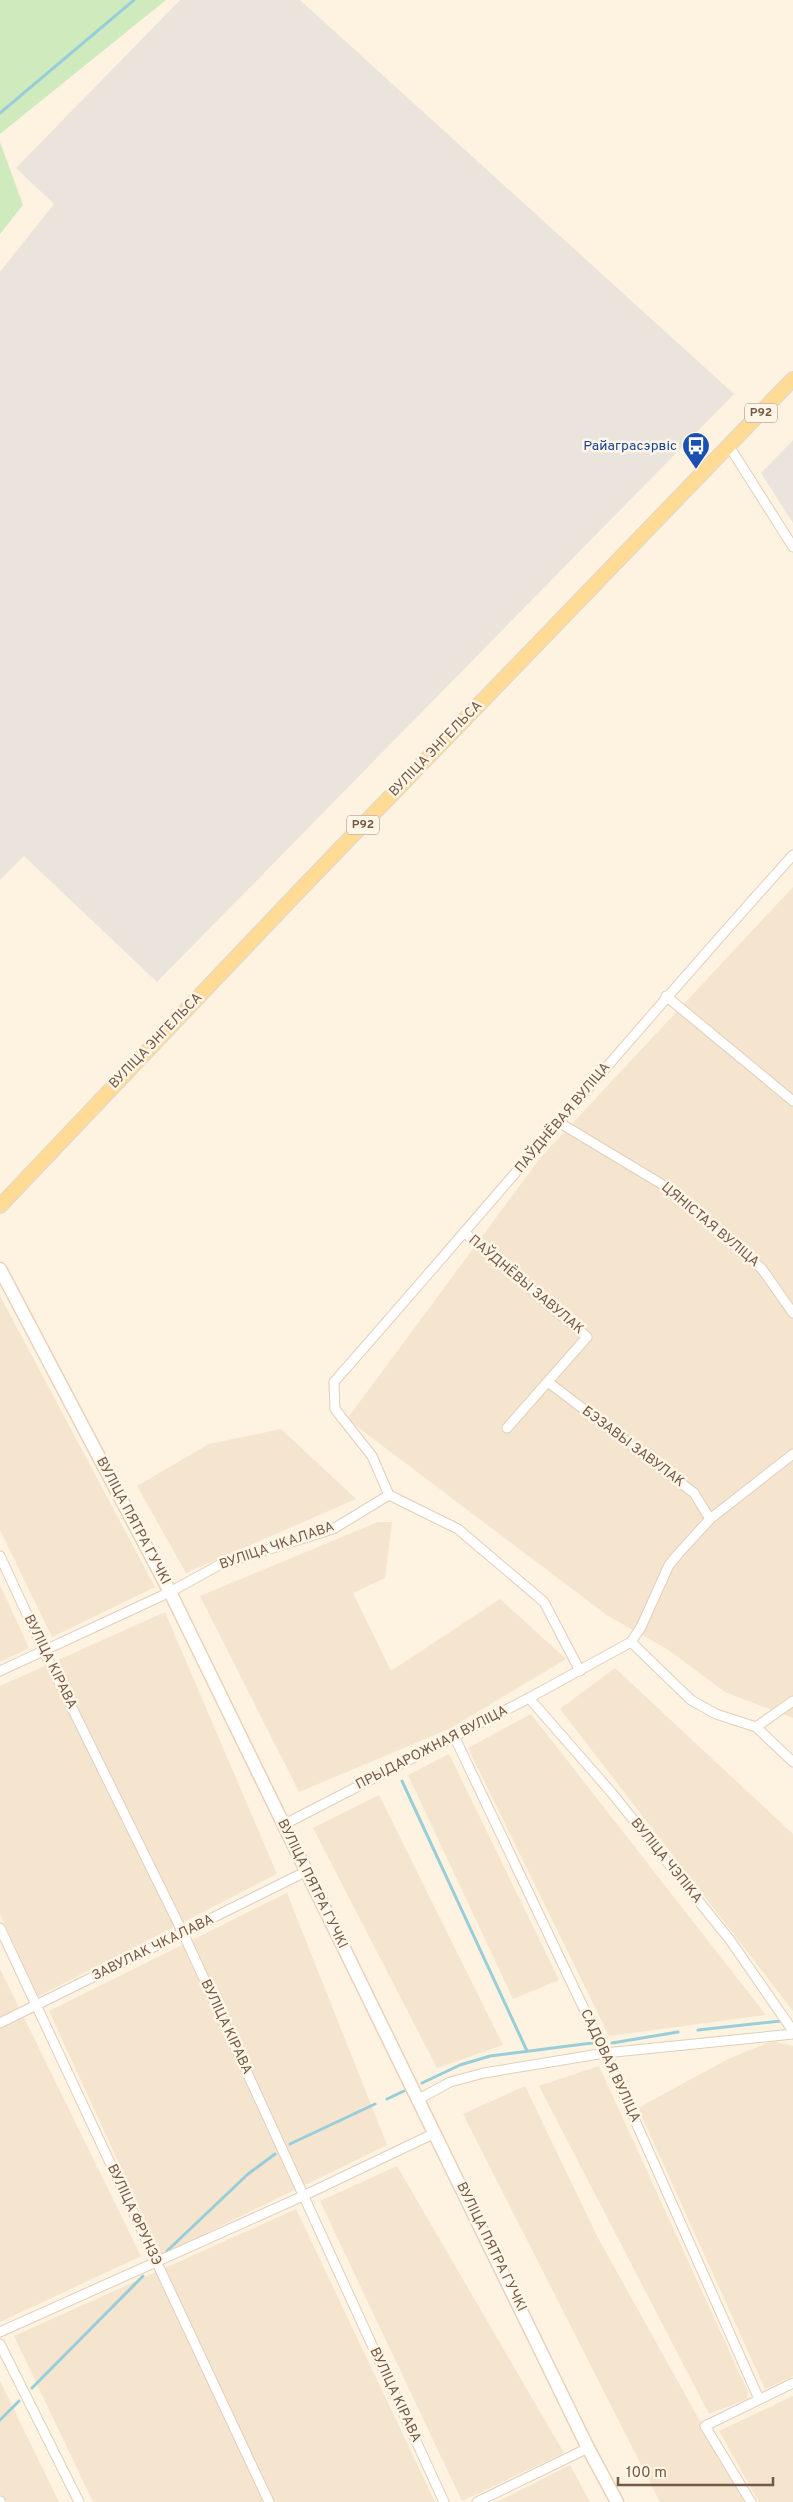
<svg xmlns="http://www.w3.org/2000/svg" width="793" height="2502" font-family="Overpass,sans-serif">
  <rect width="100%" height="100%" fill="#fdf3e0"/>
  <path fill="#f5e5ce" d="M 793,887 L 793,1718 L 725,1692 L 667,1649 L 608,1616 L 347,1419 L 541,1157 Z
    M 0,1296 L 155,1587 L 52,1637 L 0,1530 Z
    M 281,1429 L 356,1499 L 186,1573 L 137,1486 L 209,1444 Z
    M 378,1522 L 392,1522 L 385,1578 L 353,1593 L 391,1671 L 500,1599 L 566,1659 L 449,1729 L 299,1792 L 200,1596 Z
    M 0,1585 L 29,1648 L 0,1662 Z
    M 165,1612 L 277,1874 L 37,1997 L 0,1914 L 0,1686 Z
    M 615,1668 L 793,1834 L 793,2011 L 560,1709 Z
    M 531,1714 L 766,2015 L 609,2036 L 468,1748 Z
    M 449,1754 L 559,1980 L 513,1999 L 408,1775 Z
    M 379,1795 L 503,2045 L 437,2068 L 313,1828 Z
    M 287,1893 L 387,2145 L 161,2255 L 49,2011 Z
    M 0,1969 L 141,2256 L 0,2322 Z
    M 772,2041 L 793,2046 L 793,2376 L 765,2389 L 638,2108 L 728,2059 Z
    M 599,2066 L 748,2392 L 747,2399 L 709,2414 L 539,2086 Z
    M 525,2086 L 598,2238 L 745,2502 L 660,2502 L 463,2114 Z
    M 397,2166 L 564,2453 L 462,2501 L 320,2201 Z
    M 296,2209 L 435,2502 L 93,2502 L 14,2336 Z
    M 0,2381 L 59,2502 L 0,2502 Z
    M 793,2396 L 793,2502 L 759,2502 L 719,2431 Z
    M 570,2465 L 590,2502 L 497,2502 Z"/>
  <path fill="#ebe4dc" d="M 180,0 L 300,0 L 734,394 L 157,982 L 24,856 L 0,880 L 0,272 L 54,204 L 16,168 Z
    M 793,440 L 793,523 L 761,473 Z"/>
  <path fill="#cfebbe" d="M 0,0 L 166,0 L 0,134 Z
    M 0,142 L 23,205 L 0,234 Z"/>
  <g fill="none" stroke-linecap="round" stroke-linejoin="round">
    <path stroke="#99cdd9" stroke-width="3" d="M 0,113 L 134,0
      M 402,1781 L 527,2051
      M 698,2030 L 781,2021
      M 612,2043 L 678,2032
      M 422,2083 L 460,2065 L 490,2056 L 592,2043
      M 387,2099 L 404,2091
      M 290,2144 L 375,2104
      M 167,2251 L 248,2174 L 275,2154
      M 32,2388 L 143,2276
      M 0,2420 L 19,2401"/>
    <defs>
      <path id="street" d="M 729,446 L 793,547
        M 666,996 L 793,1101
        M 560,1123 L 668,1188 L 762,1269 L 793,1313
        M 465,1233 L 587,1337 L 507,1428
        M 548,1382 L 694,1493 L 710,1519
        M 0,1556 L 44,1651 L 183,1933 L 444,2502
        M 631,1642 L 691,1700 L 716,1714 L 756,1727 L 793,1762
        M 0,1671 L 170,1592 L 219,1565 L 333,1529 L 389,1495
        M 580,1671 L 544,1602 L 458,1529 L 389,1495 L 372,1456 L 335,1409 L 334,1382 C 488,1207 637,1028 793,855
        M 529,1698 L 611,1792 L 730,1940 L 793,2031
        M 756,1727 L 793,1701
        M 454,1736 L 605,2053 L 759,2399
        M 283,1825 L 529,1698 L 631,1642 L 641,1627 L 669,1565 L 679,1553 L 710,1519 L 793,1454
        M 0,1928 L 269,2502
        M 0,2023 L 305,1872
        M 419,2099 L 450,2082 L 484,2073 L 605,2053 L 793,2034
        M 0,2332 L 303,2196 L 435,2133
        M 0,2344 L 79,2502
        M 0,2501 L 0,2502
        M 477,2502 L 588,2448
        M 751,2502 L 705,2426 L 793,2383"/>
      <path id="secondary" d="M 0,1269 L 170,1592 L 588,2448 L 617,2502"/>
      <path id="primary" d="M 0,1206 L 301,889 L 793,379"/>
    </defs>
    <use href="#street" stroke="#e1cfbb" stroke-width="11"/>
    <use href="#secondary" stroke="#e9d2bb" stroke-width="15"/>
    <use href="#primary" stroke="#ded7d3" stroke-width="16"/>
    <use href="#street" stroke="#fff" stroke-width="9"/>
    <use href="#secondary" stroke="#fff" stroke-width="12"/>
    <use href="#primary" stroke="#ffdb95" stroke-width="14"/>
  </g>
  <defs>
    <symbol id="bus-pin" viewBox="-11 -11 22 30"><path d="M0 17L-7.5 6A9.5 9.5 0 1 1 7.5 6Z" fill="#1a4fb4" stroke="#fff6e7"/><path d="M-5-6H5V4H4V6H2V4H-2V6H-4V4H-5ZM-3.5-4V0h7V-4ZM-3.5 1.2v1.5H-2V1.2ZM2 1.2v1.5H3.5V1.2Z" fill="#fff"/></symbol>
  </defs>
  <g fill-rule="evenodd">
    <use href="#bus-pin" x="680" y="430" width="32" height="43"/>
  </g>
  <g text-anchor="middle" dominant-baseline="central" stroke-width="5" stroke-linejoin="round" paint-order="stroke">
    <g fill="#fff6e7" stroke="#9e8776" stroke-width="1">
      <rect x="745" y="403.5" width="32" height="19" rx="4"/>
      <rect x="347" y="815.5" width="32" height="19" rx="4"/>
    </g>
    <g font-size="12" font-weight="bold" fill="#755846">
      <text x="761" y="413">Р92</text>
      <text x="363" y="825">Р92</text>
    </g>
    <g font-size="14" fill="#164399" stroke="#fff6e7" text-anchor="end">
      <text x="677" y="446">Райаграсэрвіс</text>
    </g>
    <g font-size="14" fill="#755846" stroke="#fff6e7">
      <text transform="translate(436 749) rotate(-46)">ВУЛІЦА ЭНГЕЛЬСА</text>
      <text transform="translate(156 1041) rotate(-46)">ВУЛІЦА ЭНГЕЛЬСА</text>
      <text transform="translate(563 1118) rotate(-50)">ПАЎДНЁВАЯ ВУЛІЦА</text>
      <text transform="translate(710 1225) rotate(40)">ЦЯНІСТАЯ ВУЛІЦА</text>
      <text transform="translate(526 1285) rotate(40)">ПАЎДНЁВЫ ЗАВУЛАК</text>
      <text transform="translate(633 1447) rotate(37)">БЭЗАВЫ ЗАВУЛАК</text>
      <text transform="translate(133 1521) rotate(62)">ВУЛІЦА ПЯТРА ГУЧКІ</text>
      <text transform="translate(277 1546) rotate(-19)">ВУЛІЦА ЧКАЛАВА</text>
      <text transform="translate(50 1662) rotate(64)">ВУЛІЦА КІРАВА</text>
      <text transform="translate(432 1748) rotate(-27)">ПРЫДАРОЖНАЯ ВУЛІЦА</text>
      <text transform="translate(666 1861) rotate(51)">ВУЛІЦА ЧЭПІКА</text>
      <text transform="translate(312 1884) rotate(64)">ВУЛІЦА ПЯТРА ГУЧКІ</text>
      <text transform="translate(153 1948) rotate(-26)">ЗАВУЛАК ЧКАЛАВА</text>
      <text transform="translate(226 2027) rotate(65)">ВУЛІЦА КІРАВА</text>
      <text transform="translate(610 2066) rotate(65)">САДОВАЯ ВУЛІЦА</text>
      <text transform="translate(134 2215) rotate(65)">ВУЛІЦА ФРУНЗЭ</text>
      <text transform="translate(491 2247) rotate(64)">ВУЛІЦА ПЯТРА ГУЧКІ</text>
      <text transform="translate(395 2395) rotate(65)">ВУЛІЦА КІРАВА</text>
    </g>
  </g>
  <path d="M618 2477v8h155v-8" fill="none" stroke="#755846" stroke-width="2.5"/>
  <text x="626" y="2477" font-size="15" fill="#755846" stroke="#fff6e7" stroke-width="4" paint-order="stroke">100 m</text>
</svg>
